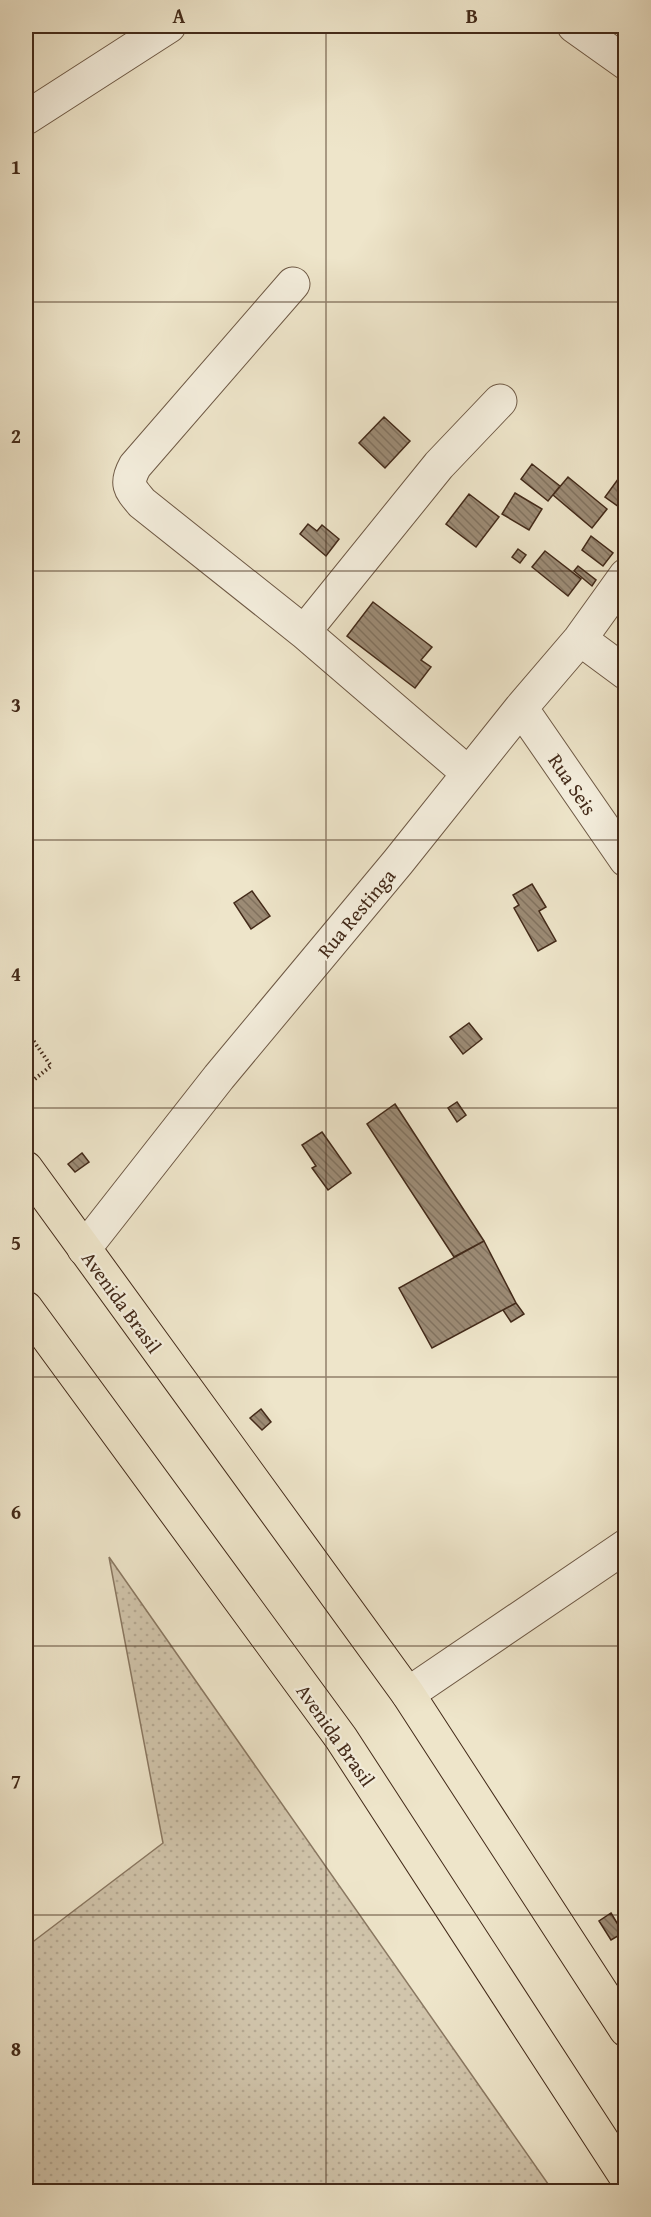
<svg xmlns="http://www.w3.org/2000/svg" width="651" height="2217" font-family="'Gentium Book Plus',serif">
  <defs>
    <pattern id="grass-dots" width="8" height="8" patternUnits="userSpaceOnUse" patternTransform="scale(1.5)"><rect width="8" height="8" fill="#d1c5ac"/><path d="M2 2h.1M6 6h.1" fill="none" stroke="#b5a993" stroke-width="1.8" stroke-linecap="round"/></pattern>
    <pattern id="building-back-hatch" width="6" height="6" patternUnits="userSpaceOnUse" patternTransform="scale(1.5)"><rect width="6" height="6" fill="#9c8b75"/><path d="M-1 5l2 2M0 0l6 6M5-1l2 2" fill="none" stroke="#81725f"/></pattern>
  </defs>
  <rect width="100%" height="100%" fill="#eee5ca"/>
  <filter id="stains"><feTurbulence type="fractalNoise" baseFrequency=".00333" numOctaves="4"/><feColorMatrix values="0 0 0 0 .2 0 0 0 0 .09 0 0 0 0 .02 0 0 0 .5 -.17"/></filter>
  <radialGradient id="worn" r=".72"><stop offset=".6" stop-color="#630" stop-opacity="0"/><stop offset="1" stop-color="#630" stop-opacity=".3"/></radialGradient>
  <path fill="url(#grass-dots)" stroke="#8a7862" stroke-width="1.5" d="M 109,1557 L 553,2191 L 26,2191 L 26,1947 L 163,1843 Z"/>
  <path fill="url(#building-back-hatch)" stroke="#432a19" stroke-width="1.5" d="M 384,417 L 410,441 L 385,468 L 359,443 Z
    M 532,464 L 560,486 L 548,501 L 521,479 Z
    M 621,475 L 626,479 L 626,512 L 605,497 Z
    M 568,477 L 607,509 L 592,528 L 553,495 Z
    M 515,493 L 542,509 L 529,530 L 502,514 Z
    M 469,494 L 499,517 L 476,547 L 446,524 Z
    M 308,524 L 317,531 L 322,525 L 339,539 L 326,556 L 300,534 Z
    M 591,536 L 613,553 L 603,566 L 582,550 Z
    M 518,549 L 526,555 L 520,563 L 512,557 Z
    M 545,551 L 581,579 L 568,596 L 532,567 Z
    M 578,566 L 596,580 L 592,586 L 574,571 Z
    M 373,602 L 432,647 L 421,660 L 431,667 L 415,688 L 347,636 Z
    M 532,884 L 546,907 L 539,911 L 556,941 L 538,951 L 514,908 L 519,905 L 513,895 Z
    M 252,891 L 270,916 L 251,929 L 234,903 Z
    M 469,1023 L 482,1039 L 463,1054 L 450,1037 Z
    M 457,1102 L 466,1115 L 457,1122 L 448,1108 Z
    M 395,1104 L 484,1241 L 454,1257 L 367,1124 Z
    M 322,1132 L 351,1173 L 328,1190 L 312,1168 L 316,1166 L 302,1145 Z
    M 82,1153 L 89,1162 L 75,1172 L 68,1164 Z
    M 484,1241 L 516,1303 L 432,1348 L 399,1288 Z
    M 516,1303 L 524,1314 L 511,1322 L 503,1310 Z
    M 261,1409 L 271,1422 L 262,1430 L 250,1418 Z
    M 611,1913 L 623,1933 L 611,1940 L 599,1921 Z"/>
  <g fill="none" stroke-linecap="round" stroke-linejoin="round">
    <defs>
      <path id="minor" d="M 574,26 L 626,63
        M 26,118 L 169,26
        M 293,284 L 135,466 C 125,484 130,489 142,503 L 304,632 L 468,773
        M 304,632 L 439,465 L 500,401
        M 580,639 L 626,673
        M 521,708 L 626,860
        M 84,1249 L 219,1077 L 398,862 L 521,708 L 580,639 L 626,575
        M 408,1694 L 626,1546"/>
      <path id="highway" d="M 26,1168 L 408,1694 L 626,2030
        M 26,1308 L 341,1738 L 626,2177"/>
    </defs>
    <use href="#minor" stroke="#6e5945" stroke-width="35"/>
    <use href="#highway" stroke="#432a19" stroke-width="35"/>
    <path stroke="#432a19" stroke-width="4" stroke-dasharray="1.5 3" stroke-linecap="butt" d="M 26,1030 L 51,1066 L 26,1086"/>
    <use href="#minor" stroke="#f4eedd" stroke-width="33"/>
    <use href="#highway" stroke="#eee5ca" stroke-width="33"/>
  </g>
  <path fill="none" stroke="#432a19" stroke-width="1.5" stroke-opacity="0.55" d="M 326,26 L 326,2192M 26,302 L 626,302M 26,571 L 626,571M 26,840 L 626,840M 26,1108 L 626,1108M 26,1377 L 626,1377M 26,1646 L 626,1646M 26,1915 L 626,1915"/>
  <g text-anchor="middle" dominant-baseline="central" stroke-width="4.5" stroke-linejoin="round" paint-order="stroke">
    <g font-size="20" fill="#432a19" stroke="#f4eedd">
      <text transform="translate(573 784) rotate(56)">Rua Seis</text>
      <text transform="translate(356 913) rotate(-50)">Rua Restinga</text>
      <text transform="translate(122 1302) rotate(54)">Avenida Brasil</text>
      <text transform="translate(336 1735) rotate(55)">Avenida Brasil</text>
    </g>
  </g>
  <rect width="651" height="2217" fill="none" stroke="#eee5ca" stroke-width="66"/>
  <rect x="33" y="33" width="585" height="2151" fill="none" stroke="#432a19" stroke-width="2"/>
  <g font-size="20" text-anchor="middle" font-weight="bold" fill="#432a19">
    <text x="179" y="23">A</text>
    <text x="472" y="23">B</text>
    <text x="16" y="174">1</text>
    <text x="16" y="443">2</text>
    <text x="16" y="712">3</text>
    <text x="16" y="981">4</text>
    <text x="16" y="1250">5</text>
    <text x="16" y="1519">6</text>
    <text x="16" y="1788">7</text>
    <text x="16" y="2056">8</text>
  </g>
  <rect width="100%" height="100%" filter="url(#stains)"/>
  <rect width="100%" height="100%" fill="url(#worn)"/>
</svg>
